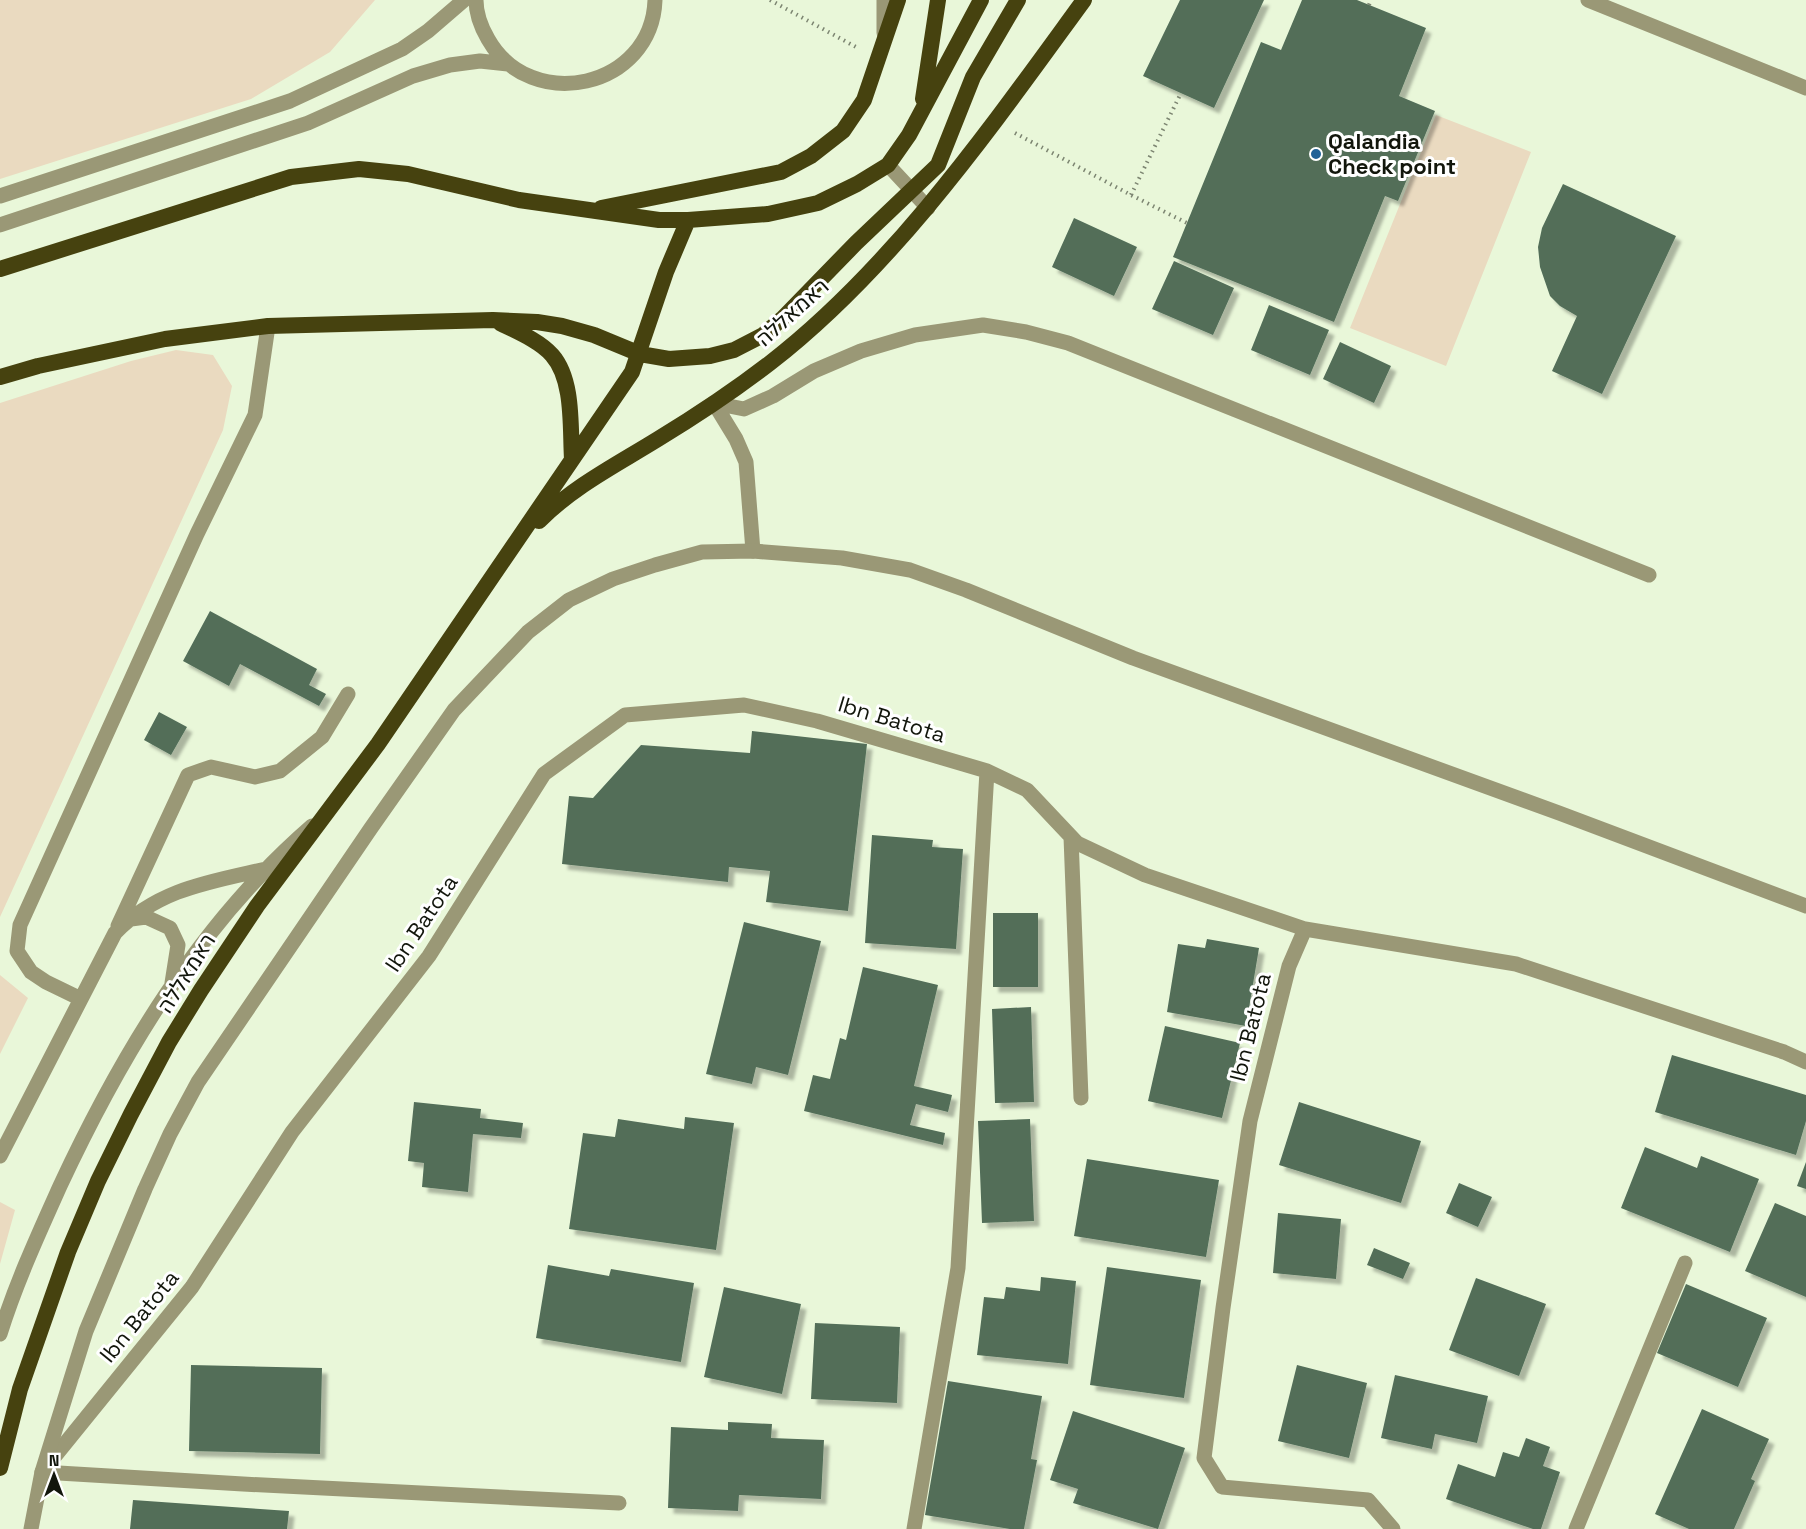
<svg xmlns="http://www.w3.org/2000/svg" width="1806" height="1529" font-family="'Space Grotesk',Heebo,sans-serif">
  <defs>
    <filter id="shadow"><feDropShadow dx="5.5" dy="5.5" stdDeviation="1.5" flood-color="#0004"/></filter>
  </defs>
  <rect width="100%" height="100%" fill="#e9f7d9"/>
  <path fill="#eadac0" d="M 0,0 L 375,0 L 330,52 L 251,99 L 0,179 Z
    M 1436,115 L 1531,152 L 1446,366 L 1350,328 Z
    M 176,350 L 213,355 L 232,386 L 223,430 L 0,917 L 0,403 L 131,361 Z
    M 0,975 L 28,998 L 0,1054 Z
    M 0,1202 L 15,1210 L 0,1264 Z"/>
  <path fill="#526e59" filter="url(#shadow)" d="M 1180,0 L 1264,0 L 1214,108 L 1143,76 Z
    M 1302,0 L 1357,0 L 1426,28 L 1399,96 L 1435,111 L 1398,201 L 1385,196 L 1334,322 L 1173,257 L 1261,42 L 1281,50 Z
    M 1563,184 L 1676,236 L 1602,394 L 1552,371 L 1577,316 L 1560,306 L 1550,296 L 1540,267 L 1538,247 L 1542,228 Z
    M 1074,218 L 1137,247 L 1114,296 L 1052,267 Z
    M 1174,261 L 1234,288 L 1213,335 L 1152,309 Z
    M 1269,305 L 1329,330 L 1310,375 L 1251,350 Z
    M 1340,342 L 1391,366 L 1374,403 L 1323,379 Z
    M 210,611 L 317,669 L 309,685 L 326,694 L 319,706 L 240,664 L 229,686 L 183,661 Z
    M 159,712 L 187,727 L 171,755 L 144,740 Z
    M 752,731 L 867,744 L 848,911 L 766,902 L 770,871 L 729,867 L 728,882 L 562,864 L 569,796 L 593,798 L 641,745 L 750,753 Z
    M 872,835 L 933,840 L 932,847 L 963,849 L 956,949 L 865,943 Z
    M 993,913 L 1038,913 L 1038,987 L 993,987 Z
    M 744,922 L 821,941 L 788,1075 L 756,1067 L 752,1084 L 706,1074 Z
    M 1207,939 L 1259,948 L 1246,1026 L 1167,1012 L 1178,944 L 1205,948 Z
    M 863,967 L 938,985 L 914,1086 L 952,1095 L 948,1112 L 916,1104 L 910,1125 L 945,1133 L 943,1145 L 804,1111 L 813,1075 L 830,1079 L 840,1038 L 846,1040 Z
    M 1031,1007 L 1034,1102 L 995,1103 L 992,1009 Z
    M 1165,1026 L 1240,1043 L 1222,1118 L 1148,1101 Z
    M 1672,1055 L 1806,1095 L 1806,1121 L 1796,1155 L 1655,1112 Z
    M 414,1102 L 481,1109 L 480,1118 L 523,1123 L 521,1138 L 473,1134 L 468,1192 L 422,1187 L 424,1163 L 408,1161 Z
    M 1299,1102 L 1421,1141 L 1401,1203 L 1279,1165 Z
    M 685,1117 L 734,1123 L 716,1250 L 569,1229 L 583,1133 L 615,1137 L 618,1119 L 684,1129 Z
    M 1030,1119 L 1034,1221 L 982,1223 L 978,1121 Z
    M 1645,1147 L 1697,1168 L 1701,1156 L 1759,1179 L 1730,1252 L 1621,1208 Z
    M 1087,1159 L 1219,1180 L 1206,1257 L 1074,1236 Z
    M 1806,1162 L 1806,1189 L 1797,1186 Z
    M 1459,1183 L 1492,1197 L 1478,1227 L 1446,1213 Z
    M 1775,1203 L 1806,1216 L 1806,1297 L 1745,1271 Z
    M 1278,1213 L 1341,1219 L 1336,1279 L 1273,1273 Z
    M 1374,1248 L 1410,1263 L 1403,1279 L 1367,1265 Z
    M 548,1265 L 609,1276 L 611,1269 L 694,1283 L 681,1362 L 536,1338 Z
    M 1107,1267 L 1201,1280 L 1184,1398 L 1090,1385 Z
    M 1041,1277 L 1076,1281 L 1068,1364 L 977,1355 L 984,1297 L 1004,1299 L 1006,1287 L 1040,1291 Z
    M 1476,1278 L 1546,1304 L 1519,1376 L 1449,1350 Z
    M 1686,1284 L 1767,1318 L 1738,1387 L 1657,1353 Z
    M 724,1287 L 801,1304 L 782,1394 L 704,1377 Z
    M 815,1323 L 900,1327 L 897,1403 L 811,1399 Z
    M 191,1365 L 322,1368 L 320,1454 L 189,1451 Z
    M 1297,1365 L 1367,1383 L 1349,1458 L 1278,1441 Z
    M 1395,1375 L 1488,1396 L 1477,1443 L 1435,1434 L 1432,1449 L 1381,1438 Z
    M 948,1381 L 1042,1396 L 1031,1459 L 1037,1460 L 1024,1529 L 1010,1529 L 925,1515 Z
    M 1702,1409 L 1769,1439 L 1751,1479 L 1755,1481 L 1734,1529 L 1689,1529 L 1655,1514 Z
    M 1073,1411 L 1185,1448 L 1158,1529 L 1073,1503 L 1078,1489 L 1050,1480 Z
    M 728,1422 L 772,1424 L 771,1438 L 824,1440 L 821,1499 L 739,1495 L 738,1511 L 668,1508 L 671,1427 L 728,1430 Z
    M 1526,1438 L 1550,1447 L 1543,1466 L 1560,1472 L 1541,1529 L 1533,1529 L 1446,1499 L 1458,1464 L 1495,1477 L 1503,1452 L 1519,1457 Z
    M 133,1500 L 289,1511 L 287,1529 L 130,1529 Z"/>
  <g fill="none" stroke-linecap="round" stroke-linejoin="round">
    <path stroke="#7c8571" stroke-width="4" stroke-dasharray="1.5 4.5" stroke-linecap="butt" d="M 770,0 L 856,47
      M 1369,5 L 1371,0
      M 1015,133 L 1131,195 L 1187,223
      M 1131,195 L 1181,93"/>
    <path stroke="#9a9876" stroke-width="15" d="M 476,0 C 476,14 481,27 488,39 C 531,115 652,88 655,0
      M 884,0 L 884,33
      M 1588,0 L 1806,88
      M 888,165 L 928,208
      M 0,196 L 290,101 L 402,49 L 428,31 L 464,0
      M 0,225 L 308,123 L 413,76 L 450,65 L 480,61 L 508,64
      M 714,403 L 744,409 L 773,396 L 814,371 L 861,351 L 915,335 L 983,325 L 1026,332 L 1068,343 L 1649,575
      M 714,403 L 736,439 L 746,462 L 753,551
      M 131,919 L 146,917 L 170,928 L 178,945 L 172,983
      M 118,926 L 188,775 L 211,767 L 255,777 L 280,771 L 322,737 L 348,694
      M 81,999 L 46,982 L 31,972 L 17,951 L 20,925 L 197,534 L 255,415 L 268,326
      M 0,1156 L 115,933 C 158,889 209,882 266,869
      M 0,1334 C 16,1283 38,1235 60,1186 C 122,1053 200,923 312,826"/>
    <path stroke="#9a9876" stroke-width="15" d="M 1071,837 L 1081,1098
      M 1305,929 L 1516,964 L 1784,1052 L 1806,1062
      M 42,1472 L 192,1287 L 292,1132 L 429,956 L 544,774 L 625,715 L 744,705 L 817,721 L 987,771 L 1027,790 L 1077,843 L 1145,875 L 1305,929 L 1289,966 L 1250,1121 L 1223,1308 L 1204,1458 L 1222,1487 L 1368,1500 L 1393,1529
      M 42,1472 L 243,1484 L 619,1503
      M 914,1529 L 958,1268 L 987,771
      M 1576,1529 L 1685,1263"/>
    <path stroke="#9a9876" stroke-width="15" d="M 31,1529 L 42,1472 L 86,1331 L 145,1189 L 170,1134 L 198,1082 L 371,828 L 454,710 L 528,632 L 569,600 L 613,579 L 655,565 L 702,552 L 753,551 L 842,558 L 910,570 L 966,590 L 1133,658 L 1559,813 L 1806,906"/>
    <path stroke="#46420f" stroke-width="16" d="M 923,99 L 938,0
      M 601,208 L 781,172 L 811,156 L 843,131 L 864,100 L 898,0
      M 0,269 L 291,177 L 359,169 L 408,174 L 519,200 L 659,220 L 688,220 L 768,214 L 818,203 L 857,184 L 888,165 L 909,135 L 981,0
      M 500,323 C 516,331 540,341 552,355 C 574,380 570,427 572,459
      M 0,377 L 38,366 L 165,339 L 268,326 L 493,320 L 537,322 L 562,326 L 594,335 L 640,354 L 669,359 L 710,356 L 734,350 L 763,335 L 783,318 L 856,243 L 938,165 L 973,77 L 1018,0
      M 539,521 C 574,486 616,465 658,439 C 696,416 735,390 770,363 C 894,267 992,126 1084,0
      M 0,1468 L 20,1389 L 68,1252 L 98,1181 L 131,1114 L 169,1042 L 201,990 L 257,906 L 378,744 L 632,372 L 666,272 L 688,220"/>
  </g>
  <circle fill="#206197" stroke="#fff" stroke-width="2" cx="1316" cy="154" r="6"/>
  <g text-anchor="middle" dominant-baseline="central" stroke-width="6" stroke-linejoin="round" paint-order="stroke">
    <g font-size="22" font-weight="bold" fill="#12160c" stroke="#fff" text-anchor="start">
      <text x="1328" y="141">Qalandia<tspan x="1328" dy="25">Check point</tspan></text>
    </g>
    <g font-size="22" fill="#12160c" stroke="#fff">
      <text transform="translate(792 312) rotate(-42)">ראמאללה</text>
      <text transform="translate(892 719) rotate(17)">Ibn Batota</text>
      <text transform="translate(421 923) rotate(-56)">Ibn Batota</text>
      <text transform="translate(186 973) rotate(-58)">ראמאללה</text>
      <text transform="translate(1250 1027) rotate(-76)">Ibn Batota</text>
      <text transform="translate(139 1316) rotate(-51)">Ibn Batota</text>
    </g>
  </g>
  <g transform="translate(54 1475)" stroke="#ffffff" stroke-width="4.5" paint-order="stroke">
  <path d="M0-4.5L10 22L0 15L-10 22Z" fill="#12160c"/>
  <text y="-9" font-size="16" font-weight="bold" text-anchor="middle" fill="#12160c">N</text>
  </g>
</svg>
